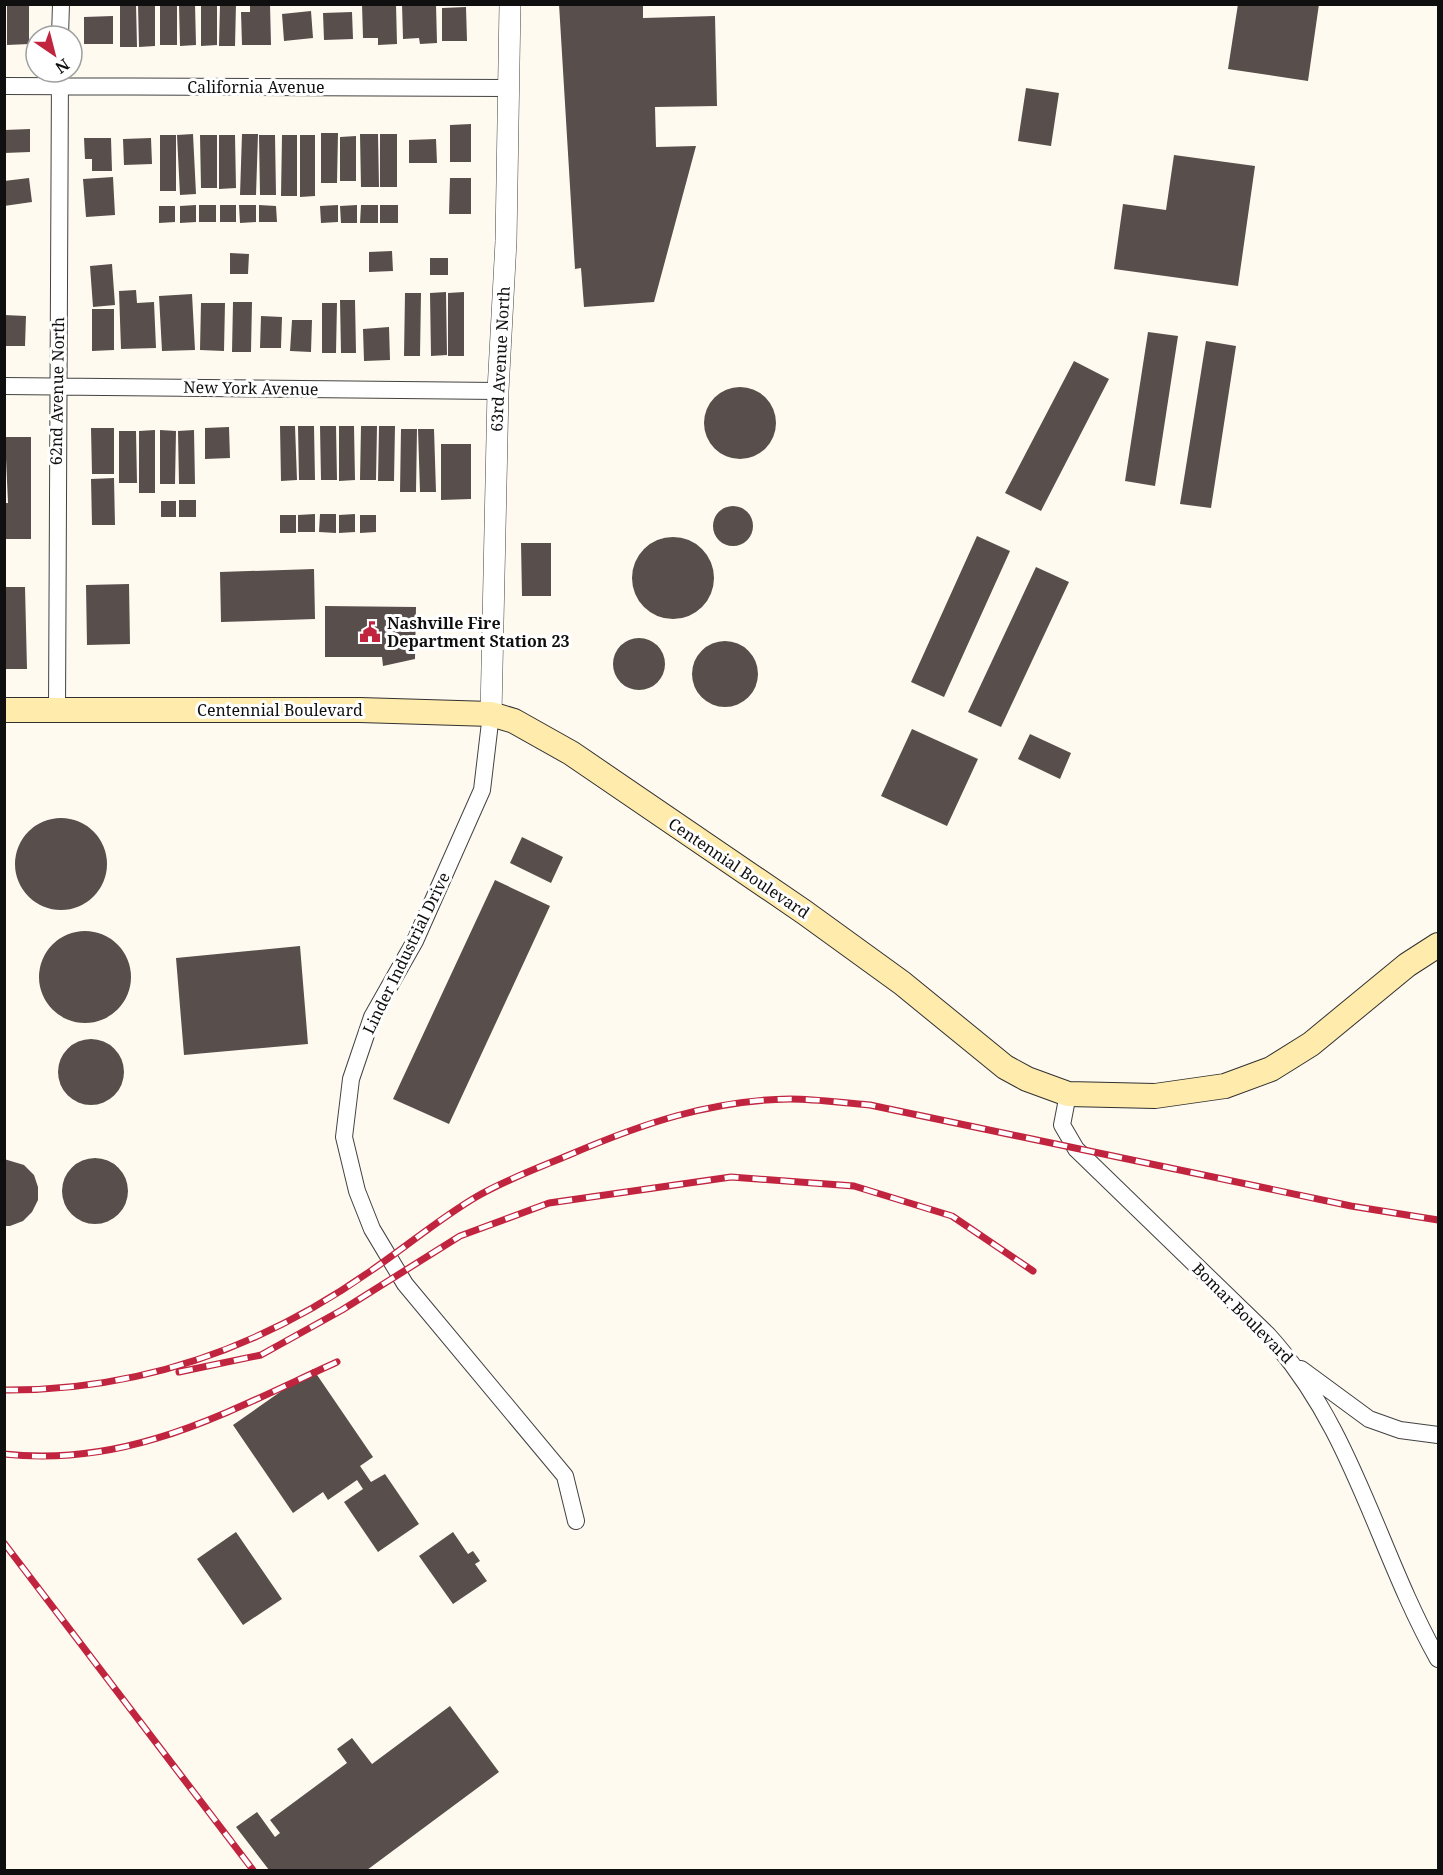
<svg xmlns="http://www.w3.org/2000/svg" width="1443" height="1875" font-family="'Noto Serif',serif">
  <rect width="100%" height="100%" fill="#fffaf0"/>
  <path fill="#584e4b" d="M 120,4 L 136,4 L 137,47 L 120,47 Z
    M 138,4 L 155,4 L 155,46 L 139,47 Z
    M 160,4 L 177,4 L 177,45 L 160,45 Z
    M 179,4 L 195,4 L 196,45 L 180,46 Z
    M 201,4 L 217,4 L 217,45 L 201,46 Z
    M 220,4 L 236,4 L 235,46 L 219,46 Z
    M 250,4 L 270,4 L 271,45 L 242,45 L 241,12 L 250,12 Z
    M 362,4 L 396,4 L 397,44 L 378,45 L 378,38 L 363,38 Z
    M 402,4 L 436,4 L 437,43 L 420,44 L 419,38 L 403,39 Z
    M 559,4 L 643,4 L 643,18 L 715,16 L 717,106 L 655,107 L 656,147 L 696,146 L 654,302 L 584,307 L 581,268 L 575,269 Z
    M 1238,4 L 1319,4 L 1308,81 L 1228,69 Z
    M 7,5 L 29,5 L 29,44 L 7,45 Z
    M 466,7 L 467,41 L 442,41 L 442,8 Z
    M 311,11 L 313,38 L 284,41 L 282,14 Z
    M 352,12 L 353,39 L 324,40 L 323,13 Z
    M 113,16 L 113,44 L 84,44 L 84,17 Z
    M 1026,88 L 1059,93 L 1051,146 L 1018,141 Z
    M 471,124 L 471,162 L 450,162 L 450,125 Z
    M 30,129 L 30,152 L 4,153 L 4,130 Z
    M 321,133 L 338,133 L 337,183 L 321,183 Z
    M 193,134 L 196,194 L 180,195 L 177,135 Z
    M 242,134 L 258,134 L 256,195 L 240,195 Z
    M 360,134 L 378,134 L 379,187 L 361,187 Z
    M 380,134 L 397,134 L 397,187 L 380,187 Z
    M 160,135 L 176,135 L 176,191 L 160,191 Z
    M 200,135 L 217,135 L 217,188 L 201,188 Z
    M 219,135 L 235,135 L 236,188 L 219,189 Z
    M 259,135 L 275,135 L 276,195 L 260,195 Z
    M 282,135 L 297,135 L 297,196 L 281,196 Z
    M 300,135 L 315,135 L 315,196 L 300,197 Z
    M 356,136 L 356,181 L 340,181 L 340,137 Z
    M 84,138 L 111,138 L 112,171 L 92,171 L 92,159 L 85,159 Z
    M 151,138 L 152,164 L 124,165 L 123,139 Z
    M 436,139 L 437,163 L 409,163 L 409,140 Z
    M 1174,155 L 1255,166 L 1238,286 L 1114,269 L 1123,204 L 1166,210 Z
    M 113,177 L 115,215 L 86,217 L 83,179 Z
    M 29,178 L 32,202 L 4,206 L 4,181 Z
    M 450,178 L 471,178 L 471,214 L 449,214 Z
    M 196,205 L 196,222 L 180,223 L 180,206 Z
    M 199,205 L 216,205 L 216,222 L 199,222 Z
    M 220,205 L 236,205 L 236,222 L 220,222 Z
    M 239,205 L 256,205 L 256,222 L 240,223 Z
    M 259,205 L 276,206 L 277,222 L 259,222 Z
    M 338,205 L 338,222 L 321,223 L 320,206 Z
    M 357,205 L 357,223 L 341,223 L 340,206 Z
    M 361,205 L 378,205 L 378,223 L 360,223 Z
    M 380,205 L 398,205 L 398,223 L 380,223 Z
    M 159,206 L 175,206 L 175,222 L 159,223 Z
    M 392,251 L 393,271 L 369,272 L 369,252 Z
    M 230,253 L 249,254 L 248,274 L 230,274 Z
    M 430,258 L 448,258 L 448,275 L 430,275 Z
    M 112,264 L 115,305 L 93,307 L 90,266 Z
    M 136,290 L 137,303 L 154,302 L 156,348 L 121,349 L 119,291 Z
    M 446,292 L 447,355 L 431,356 L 430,293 Z
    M 464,292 L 464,356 L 448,356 L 448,293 Z
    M 405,293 L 421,293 L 420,356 L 404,356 Z
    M 192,294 L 195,350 L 162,351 L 159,296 Z
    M 340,300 L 355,300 L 356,353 L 341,353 Z
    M 233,302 L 252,302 L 251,352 L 232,352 Z
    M 201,303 L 225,303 L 224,351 L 200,350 Z
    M 322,303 L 337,303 L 336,353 L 322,353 Z
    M 92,309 L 114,309 L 114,350 L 92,351 Z
    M 4,315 L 26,316 L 25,346 L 4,346 Z
    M 261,316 L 282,317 L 281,348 L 260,348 Z
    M 292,320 L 312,320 L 311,352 L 290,351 Z
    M 389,327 L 390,360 L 364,361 L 363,329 Z
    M 1148,332 L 1178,336 L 1155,486 L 1125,481 Z
    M 1206,341 L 1236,346 L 1211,508 L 1180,504 Z
    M 1074,361 L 1109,379 L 1041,511 L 1005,493 Z
    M704 423a36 36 0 1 1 72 0a36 36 0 1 1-72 0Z
    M 280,426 L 295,426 L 297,480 L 281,481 Z
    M 298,426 L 314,426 L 315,480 L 299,480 Z
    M 320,426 L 336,426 L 337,480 L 321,480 Z
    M 339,426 L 354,426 L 355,480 L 339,481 Z
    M 361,426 L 377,426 L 376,480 L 360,480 Z
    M 379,426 L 395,426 L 394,481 L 378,481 Z
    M 229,427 L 230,458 L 205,459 L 205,428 Z
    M 91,428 L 114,428 L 114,474 L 92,474 Z
    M 401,429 L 417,429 L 416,492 L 400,492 Z
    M 418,429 L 434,429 L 436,492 L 420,492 Z
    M 155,430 L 155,493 L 139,493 L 139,431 Z
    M 160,430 L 176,431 L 175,484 L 160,484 Z
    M 194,430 L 195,484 L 179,484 L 178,431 Z
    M 119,431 L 136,431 L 137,483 L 119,483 Z
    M 5,437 L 31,437 L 31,539 L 4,539 L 4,503 L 8,503 Z
    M 441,444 L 471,444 L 471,499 L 441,500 Z
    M 114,478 L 115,525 L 92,525 L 91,479 Z
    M 179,500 L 196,500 L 196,517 L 179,517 Z
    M 161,501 L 176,501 L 176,517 L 161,517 Z
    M713 526a20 20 0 1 1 40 0a20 20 0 1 1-40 0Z
    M 315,514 L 315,532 L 298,532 L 298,515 Z
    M 320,514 L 336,514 L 336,533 L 319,532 Z
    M 355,514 L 355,532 L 339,533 L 339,515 Z
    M 280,515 L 296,515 L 296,533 L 280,533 Z
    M 360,515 L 376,515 L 376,532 L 360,533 Z
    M 977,536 L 1010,551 L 944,697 L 911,682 Z
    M632 578a41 41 0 1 1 82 0a41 41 0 1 1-82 0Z
    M 521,543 L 551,543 L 551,596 L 522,596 Z
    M 1036,567 L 1069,582 L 1001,727 L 968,712 Z
    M 314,569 L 315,619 L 221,622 L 220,572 Z
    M 129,584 L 130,644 L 87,645 L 86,585 Z
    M 4,587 L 25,587 L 27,669 L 4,669 Z
    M 325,606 L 416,607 L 415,659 L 383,666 L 382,657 L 325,657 Z
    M613 664a26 26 0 1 1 52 0a26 26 0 1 1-52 0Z
    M692 674a33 33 0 1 1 66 0a33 33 0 1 1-66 0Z
    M 912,729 L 978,759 L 947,826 L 881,796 Z
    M 1030,734 L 1071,753 L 1060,779 L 1018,759 Z
    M15 864a46 46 0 1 1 92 0a46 46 0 1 1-92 0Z
    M 522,837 L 563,857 L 551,883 L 510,863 Z
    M 495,880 L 550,906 L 449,1124 L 393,1099 Z
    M39 977a46 46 0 1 1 92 0a46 46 0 1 1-92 0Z
    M 300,946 L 308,1044 L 184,1055 L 176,958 Z
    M58 1072a33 33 0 1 1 66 0a33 33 0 1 1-66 0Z
    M62 1191a33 33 0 1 1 66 0a33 33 0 1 1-66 0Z
    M 4,1159 L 24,1165 L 34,1175 L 38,1187 L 38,1200 L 32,1212 L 23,1221 L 10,1226 L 4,1226 Z
    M 313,1369 L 373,1457 L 360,1466 L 371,1482 L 385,1474 L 419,1524 L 378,1552 L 344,1502 L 363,1489 L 357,1480 L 328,1500 L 323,1492 L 293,1513 L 233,1425 Z
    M 236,1532 L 282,1599 L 243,1625 L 197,1559 Z
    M 453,1532 L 468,1554 L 473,1551 L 480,1561 L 475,1564 L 487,1581 L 453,1604 L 419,1556 Z
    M 450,1706 L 499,1772 L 367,1870 L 269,1870 L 236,1827 L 257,1812 L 275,1837 L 280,1833 L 270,1820 L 347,1763 L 337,1749 L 352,1738 L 372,1764 Z"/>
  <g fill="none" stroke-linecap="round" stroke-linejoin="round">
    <defs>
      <path id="minor" d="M 60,36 L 61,4
        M 4,86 L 508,88
        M 4,386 L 498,391
        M 57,711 L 60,72
        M 491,714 L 482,790 L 415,941 L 372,1017 L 351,1079 L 344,1137 L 357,1191 L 372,1229 L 405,1284 L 565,1476 L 576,1521
        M 1068,1094 L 1062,1125 L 1076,1149 L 1268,1335 C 1354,1429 1377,1551 1438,1659
        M 1301,1369 L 1369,1419 L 1400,1430 L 1438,1435"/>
      <path id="tertiary" d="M 491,714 L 498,391 L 506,241 L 510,4"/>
      <path id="secondary" d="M 4,710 L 360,710 L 491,714 L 514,721 L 571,753 L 804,912 L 902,983 L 1005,1067 L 1027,1079 L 1068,1094 L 1155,1096 L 1225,1086 L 1271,1069 L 1311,1044 L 1407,965 L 1438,945"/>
    </defs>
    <use href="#minor" stroke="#424242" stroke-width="18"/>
    <use href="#tertiary" stroke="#424242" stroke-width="22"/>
    <use href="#secondary" stroke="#313131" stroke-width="26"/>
    <use href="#minor" stroke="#fff" stroke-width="16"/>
    <use href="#tertiary" stroke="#fff" stroke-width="21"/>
    <use href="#secondary" stroke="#ffebab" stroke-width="24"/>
    <defs>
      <path id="rail" d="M 179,1372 L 261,1355 L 342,1310 L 460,1236 L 549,1203 L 731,1177 L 854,1186 L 952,1216 L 1033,1271
        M 4,1390 C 139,1391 263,1347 372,1270 C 407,1246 439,1219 476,1197 C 505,1180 538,1168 569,1155 C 641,1124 711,1100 790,1099 C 817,1099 843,1103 870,1105 L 1351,1206 L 1438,1220
        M 4,1454 C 129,1468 227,1412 337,1362
        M 4,1543 L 253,1870"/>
    </defs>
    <use href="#rail" stroke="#c1243f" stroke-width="7"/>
    <use href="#rail" stroke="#fff" stroke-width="4.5" stroke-dasharray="14" stroke-linecap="butt"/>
  </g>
  <defs>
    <symbol id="civic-bare" viewBox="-9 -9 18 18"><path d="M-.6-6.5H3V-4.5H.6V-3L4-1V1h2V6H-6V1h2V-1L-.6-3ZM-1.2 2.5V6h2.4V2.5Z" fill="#c1243f" stroke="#fff" stroke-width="2.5" paint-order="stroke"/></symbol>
  </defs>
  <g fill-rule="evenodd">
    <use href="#civic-bare" x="355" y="617" width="30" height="30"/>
  </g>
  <g text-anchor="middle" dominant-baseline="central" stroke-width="6" stroke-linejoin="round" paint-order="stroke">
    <g font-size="16" fill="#0f0f0f" stroke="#fff">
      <text x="256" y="87">California Avenue</text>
      <text transform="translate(500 359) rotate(-87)">63rd Avenue North</text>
      <text transform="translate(251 388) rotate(1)">New York Avenue</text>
      <text transform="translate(57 391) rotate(-89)">62nd Avenue North</text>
      <text x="280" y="710">Centennial Boulevard</text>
      <text transform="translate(739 868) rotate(34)">Centennial Boulevard</text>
      <text transform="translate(406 953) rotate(-64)">Linder Industrial Drive</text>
      <text transform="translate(1243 1313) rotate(45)">Bomar Boulevard</text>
    </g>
    <g font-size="16" font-weight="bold" fill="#0f0f0f" stroke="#fff" text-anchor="start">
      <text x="387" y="623">Nashville Fire<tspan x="387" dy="18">Department Station 23</tspan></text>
    </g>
  </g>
  <rect width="1443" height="1875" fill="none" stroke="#0f0f0f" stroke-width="12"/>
  <g transform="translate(54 54) rotate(145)"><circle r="28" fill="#ffffff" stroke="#9f9f9f" stroke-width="1.5"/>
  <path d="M0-4.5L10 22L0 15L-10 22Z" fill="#c1243f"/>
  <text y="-9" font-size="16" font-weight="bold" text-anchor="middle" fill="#0f0f0f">N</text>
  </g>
</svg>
